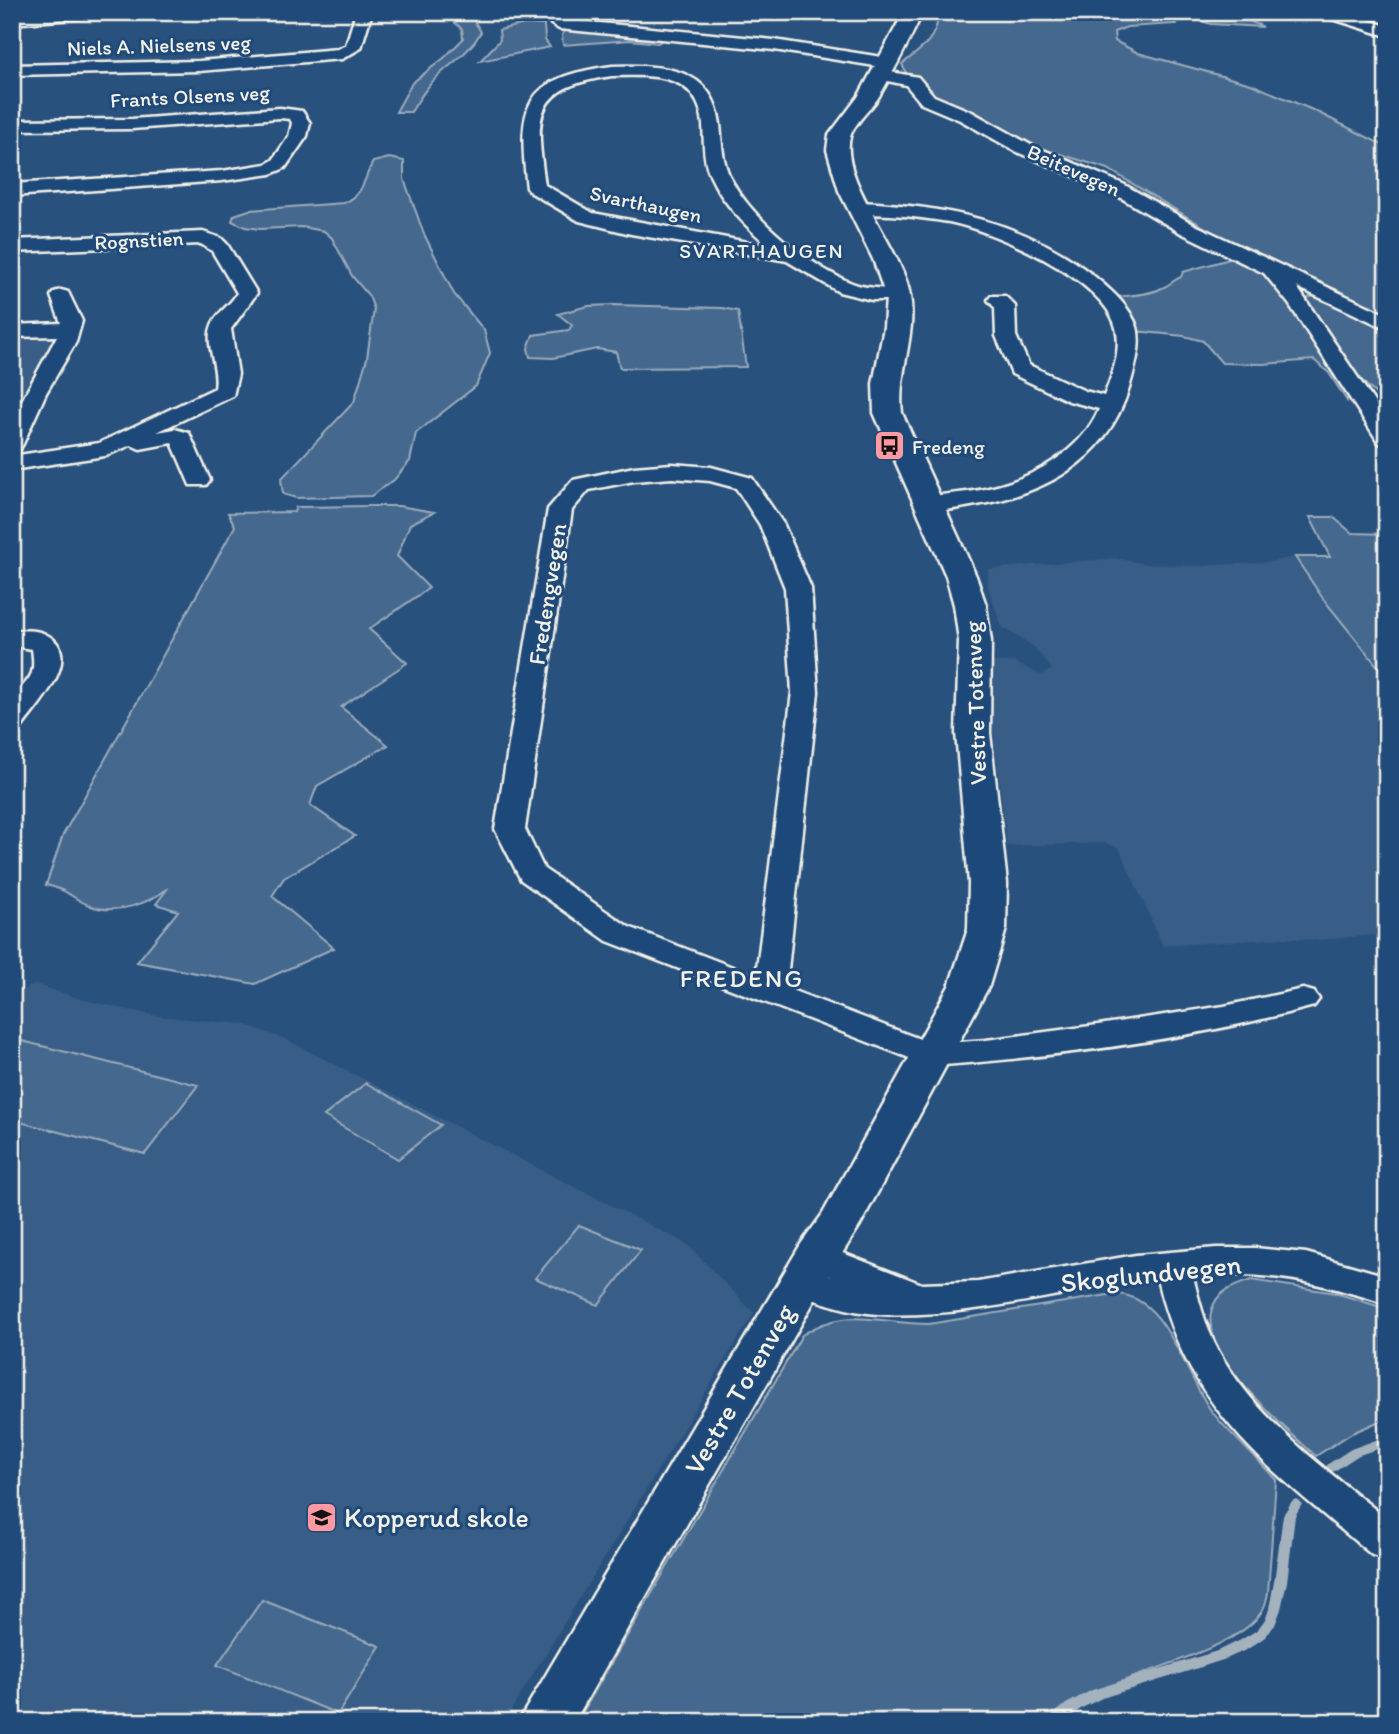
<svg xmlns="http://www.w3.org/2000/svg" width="1399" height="1734" font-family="Itim,sans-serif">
  <rect width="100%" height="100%" fill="#28517e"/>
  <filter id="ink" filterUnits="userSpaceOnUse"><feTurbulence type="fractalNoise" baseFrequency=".0143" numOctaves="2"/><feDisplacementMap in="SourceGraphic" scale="14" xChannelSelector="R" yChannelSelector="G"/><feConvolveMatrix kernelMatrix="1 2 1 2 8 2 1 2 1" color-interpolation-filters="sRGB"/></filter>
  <g filter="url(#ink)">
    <path fill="#375d86" d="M 12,334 L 60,334 L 12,427 Z
      M 1295,557 L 1324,600 L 1387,678 L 1387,934 L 1317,940 L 1283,938 L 1163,946 L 1119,848 L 1105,843 L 1007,846 L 992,720 L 991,662 L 1014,662 L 1041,675 L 1052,669 L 1034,647 L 1002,627 L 988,588 L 988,569 L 1116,558 L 1146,564 L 1200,566 L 1268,562 Z
      M 35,984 L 84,1000 L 157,1016 L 244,1024 L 285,1039 L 687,1244 L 754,1313 L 504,1722 L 12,1722 L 12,995 Z"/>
    <path fill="#45688e" stroke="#9cacbb" stroke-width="2" d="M 939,12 L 1150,12 L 1172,20 L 1176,24 L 1127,27 L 1114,32 L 1115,41 L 1138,53 L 1251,84 L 1315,111 L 1387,147 L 1387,318 L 1224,239 L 1108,169 L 1035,146 L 1028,147 L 937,101 L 904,75 L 906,73 L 902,64 C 922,49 937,39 939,12 Z
      M 1172,12 L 1231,12 L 1263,27 L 1211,24 Z
      M 446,15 L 473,19 L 481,32 C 470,52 454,61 438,76 C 427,86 419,99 411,112 L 396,112 L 412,83 L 444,58 L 463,39 L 462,29 Z
      M 525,24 L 544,25 L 545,40 L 550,47 L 480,61 L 500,40 L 499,30 Z
      M 565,29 L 661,38 L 661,41 L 658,43 L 631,40 L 563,45 L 562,35 Z
      M 389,158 L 404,161 L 404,179 L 424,234 L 454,294 L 484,330 L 490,353 L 476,386 L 416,433 L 410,461 L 394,480 L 371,496 L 296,498 L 283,494 L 281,479 L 354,402 L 367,358 L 374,309 L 369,296 L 352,276 L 332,238 L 324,231 L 302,227 L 260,229 L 245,227 L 232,221 L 234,215 L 249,210 L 344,203 C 365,194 363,179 373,162 Z
      M 1233,258 C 1276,261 1318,346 1340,380 L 1348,397 L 1347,401 L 1329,373 L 1314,360 L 1263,364 L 1222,363 L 1203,341 L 1184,336 L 1135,331 L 1117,297 C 1131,295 1149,295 1162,288 C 1170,285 1173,280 1181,277 L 1183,272 Z
      M 1317,296 L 1387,328 L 1387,402 C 1350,378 1330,337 1307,301 L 1309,297 Z
      M 613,305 L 722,308 L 738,311 L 746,367 L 620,368 L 616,352 L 597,349 L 553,358 L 530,357 L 528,348 L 533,335 L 569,330 L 572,325 L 558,314 L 588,306 Z
      M 372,506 L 399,506 L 434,512 L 410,524 L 397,556 L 429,588 L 369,629 L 407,663 L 341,707 L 388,745 L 317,786 L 310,805 L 355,836 L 284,878 L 272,896 L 334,948 L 255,984 L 137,962 L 178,911 L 156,904 L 168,888 C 149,904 115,915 91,906 C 72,899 69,890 46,885 L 63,835 L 235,526 L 228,513 L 294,512 L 296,507 Z
      M 1310,517 L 1333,517 L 1352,533 L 1387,534 L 1387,678 L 1324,600 L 1295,557 L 1330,557 Z
      M 14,1039 L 198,1085 L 145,1154 L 12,1120 Z
      M 366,1083 L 441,1125 L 398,1159 L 324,1116 Z
      M 579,1225 L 641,1250 L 598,1305 L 535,1278 Z
      M 1251,1280 L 1336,1293 L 1387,1309 L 1387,1418 L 1352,1433 L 1316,1456 C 1287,1430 1188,1347 1215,1302 C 1222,1289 1238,1285 1251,1280 Z
      M 1114,1294 C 1167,1293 1185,1378 1213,1413 C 1232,1437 1256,1456 1276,1480 L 1268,1593 C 1267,1598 1266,1604 1263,1609 C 1240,1657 1095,1675 1046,1722 L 577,1722 L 802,1335 C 848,1305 879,1324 929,1324 Z
      M 262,1600 L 380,1646 L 338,1714 L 217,1665 Z"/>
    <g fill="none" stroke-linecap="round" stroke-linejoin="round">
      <path fill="#a4b2be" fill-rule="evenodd" d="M 1387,1436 L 1387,1446 L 1359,1455 L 1336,1470 L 1332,1472 L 1328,1470 L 1326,1467 L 1328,1464 L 1351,1449 Z
        M 1296,1499 L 1300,1501 L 1302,1504 L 1295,1516 L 1287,1582 L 1281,1609 L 1275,1625 L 1265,1637 L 1248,1649 L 1226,1659 L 1195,1669 L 1102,1698 L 1082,1708 L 1063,1722 L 1048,1722 L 1049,1718 L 1066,1704 L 1092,1690 L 1217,1651 L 1239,1641 L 1257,1630 L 1266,1618 L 1269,1609 L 1274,1582 L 1283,1515 L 1292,1501 Z"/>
      <defs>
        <path id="minor" d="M 36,12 L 101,12 L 93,17 L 12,24 L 12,14 Z
          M 356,12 L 372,12 L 361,48 L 342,59 L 199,71 L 12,75 L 12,65 L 199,61 L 338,49 L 346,45 Z
          M 557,12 L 573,12 L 569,20 L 774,40 L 888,58 L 896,63 L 888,68 L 774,50 L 559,29 L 551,24 Z
          M 1317,12 L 1342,12 L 1387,26 L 1387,36 L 1320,15 Z
          M 612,66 C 660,65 713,66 720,124 C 722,144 722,163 732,181 C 753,220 811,267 852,283 C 869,290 888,287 905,292 L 908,296 L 905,300 L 872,300 L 839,292 L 787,261 L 631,234 L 579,221 L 530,192 L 527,188 C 517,104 523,78 612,66 ZM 612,76 C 654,75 698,73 703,124 C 704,138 703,153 707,167 C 717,198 745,226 769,246 L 593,213 L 545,185 C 535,115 532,87 612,76 Z
          M 880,70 L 918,77 L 934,96 L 972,112 L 1029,144 L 1123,184 L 1195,225 L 1387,315 L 1387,329 L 1297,287 L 1387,421 L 1387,445 L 1379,443 L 1289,304 L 1264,273 L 1181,233 L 1111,192 L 1017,152 L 960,120 L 922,104 L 906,85 L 874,78 L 872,75 L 874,72 Z
          M 280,108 L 302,111 L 310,123 L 307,136 L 285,168 L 271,174 L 222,181 L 12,196 L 12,184 L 222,171 L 266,164 L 273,160 L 289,136 L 292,123 L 290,119 L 280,118 L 132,129 L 12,130 L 12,120 L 132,119 Z
          M 859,202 C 947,206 1033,223 1101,282 C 1115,294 1131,309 1137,327 C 1141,342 1137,359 1133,374 C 1114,454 1055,491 977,505 C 959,508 938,513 920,509 L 916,504 L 920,499 C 942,493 966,494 989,488 C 1033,478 1081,452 1099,409 L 1069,401 L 1012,374 L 996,336 L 995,308 L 988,300 L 991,296 L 1005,296 L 1015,306 L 1016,336 L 1029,365 L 1085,391 L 1104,396 C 1112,376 1122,350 1116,328 C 1105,279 994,231 949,222 C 929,219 910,216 890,215 C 877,214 865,215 852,212 L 850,208 Z
          M 203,232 L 221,238 L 227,244 L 257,293 L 231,329 L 238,374 L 233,396 L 157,432 L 175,429 L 189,433 L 210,480 L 206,485 L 190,485 L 172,443 L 140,449 L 131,445 L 105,456 L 12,470 L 12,456 L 99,443 L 215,388 C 219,367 204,344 212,325 C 217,312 231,305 237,293 L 212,251 L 201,244 L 12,252 L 12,240 Z
          M 61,290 L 68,292 L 82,321 L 76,342 L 46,393 L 23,444 L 20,449 L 12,451 L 12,419 L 57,336 L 12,337 L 12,325 L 61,323 L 51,296 L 54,292 Z
          M 672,464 L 711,467 L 752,478 L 784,525 L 811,588 L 818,692 L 786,988 L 933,1044 L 986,1040 L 1098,1025 L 1224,1006 L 1303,989 L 1314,992 L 1319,999 L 1314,1006 C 1194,1039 1055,1057 930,1066 L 607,941 L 521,880 L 495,829 L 548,509 L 573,480 L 634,467 ZM 672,478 L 710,481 L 736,488 L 760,525 L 785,588 L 792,692 L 756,976 L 629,927 L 544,869 L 525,829 L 572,510 L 589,490 L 634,481 Z
          M 12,630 C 22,631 36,629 45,634 C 87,654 37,706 22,727 L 12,729 C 12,721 10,708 14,700 C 26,676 37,682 32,649 L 12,646 Z
          M 817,1243 L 922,1284 L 978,1282 L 1136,1255 L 1216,1248 L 1255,1248 L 1306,1253 L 1387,1276 L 1387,1304 C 1315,1281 1269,1271 1193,1276 C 1200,1306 1208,1336 1225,1362 C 1265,1427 1329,1471 1387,1519 L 1387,1560 L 1372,1555 C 1274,1472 1188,1413 1157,1279 C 1064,1290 972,1319 877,1314 C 847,1312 818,1301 790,1291 L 785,1281 L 790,1271 L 803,1267 L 832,1277 L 804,1265 L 799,1256 L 804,1247 Z"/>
        <path id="tertiary" d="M 904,12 L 923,12 C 909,41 895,70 878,98 C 870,110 854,123 850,137 C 839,181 903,249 910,296 C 917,335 897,373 902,413 L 976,576 L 986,605 L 991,641 L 990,733 L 1007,883 L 1006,929 L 989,986 L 860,1225 L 833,1268 L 574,1722 L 518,1722 L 801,1244 L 822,1215 L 949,986 L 968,929 L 969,883 L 956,733 L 959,641 L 954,605 L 946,576 L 874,413 L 873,384 L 884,327 L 886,297 L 873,259 L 839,191 L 827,150 L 829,135 L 858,97 Z"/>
      </defs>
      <use href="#minor" stroke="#f4f1e8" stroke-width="5"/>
      <use href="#tertiary" stroke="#f4f1e8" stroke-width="5"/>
      <use href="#minor" fill="#1f4a7a" fill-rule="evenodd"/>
      <use href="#tertiary" fill="#1f4a7a" fill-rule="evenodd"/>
    </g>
  </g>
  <defs>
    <symbol id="bus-square" viewBox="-11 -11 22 22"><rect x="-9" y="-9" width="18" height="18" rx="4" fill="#ff9aa2" stroke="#1f4a7a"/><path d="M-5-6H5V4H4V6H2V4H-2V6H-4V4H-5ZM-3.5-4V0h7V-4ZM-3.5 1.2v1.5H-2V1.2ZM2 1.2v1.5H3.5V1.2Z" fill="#111"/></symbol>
    <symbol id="school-square" viewBox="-11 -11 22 22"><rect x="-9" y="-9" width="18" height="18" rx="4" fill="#ff9aa2" stroke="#1f4a7a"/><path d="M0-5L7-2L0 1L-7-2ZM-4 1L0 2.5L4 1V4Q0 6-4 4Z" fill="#111"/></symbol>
  </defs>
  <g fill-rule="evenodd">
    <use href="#bus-square" x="872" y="428" width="35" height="35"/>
    <use href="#school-square" x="304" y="1500" width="35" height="35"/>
  </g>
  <g text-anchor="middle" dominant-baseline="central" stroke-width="6" stroke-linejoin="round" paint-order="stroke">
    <g font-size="21" fill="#f4f1e8" stroke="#1f4a7a">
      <text transform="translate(159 45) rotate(-2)">Niels A. Nielsens veg</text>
      <text transform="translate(190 96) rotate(-3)">Frants Olsens veg</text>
      <text transform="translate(1074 170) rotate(24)">Beitevegen</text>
      <text transform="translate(646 204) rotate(12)">Svarthaugen</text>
      <text transform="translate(139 240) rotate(-3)">Rognstien</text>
    </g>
    <g font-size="21" letter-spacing="2" fill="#f4f1e8" stroke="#1f4a7a">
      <text x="762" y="250">SVARTHAUGEN</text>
    </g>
    <g font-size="21" fill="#f4f1e8" stroke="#1f4a7a" text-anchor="start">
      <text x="912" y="446">Fredeng</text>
    </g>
    <g font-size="24" fill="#f4f1e8" stroke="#1f4a7a">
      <text transform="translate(547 594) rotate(-81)">Fredengvegen</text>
      <text transform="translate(975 703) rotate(-92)">Vestre Totenveg</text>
    </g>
    <g font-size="26" letter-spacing="2" fill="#f4f1e8" stroke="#1f4a7a">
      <text x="742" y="978">FREDENG</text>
    </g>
    <g font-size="28" fill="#f4f1e8" stroke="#1f4a7a">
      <text transform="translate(1151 1273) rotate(-6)">Skoglundvegen</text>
      <text transform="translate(739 1389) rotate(-60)">Vestre Totenveg</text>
    </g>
    <g font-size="28" fill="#f4f1e8" stroke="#1f4a7a" text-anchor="start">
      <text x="344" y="1517">Kopperud skole</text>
    </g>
  </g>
  <rect width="1399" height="1734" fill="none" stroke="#1f4a7a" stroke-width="42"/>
  <rect x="21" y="21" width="1357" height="1692" fill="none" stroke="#f4f1e8" stroke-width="2.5" filter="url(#ink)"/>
</svg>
